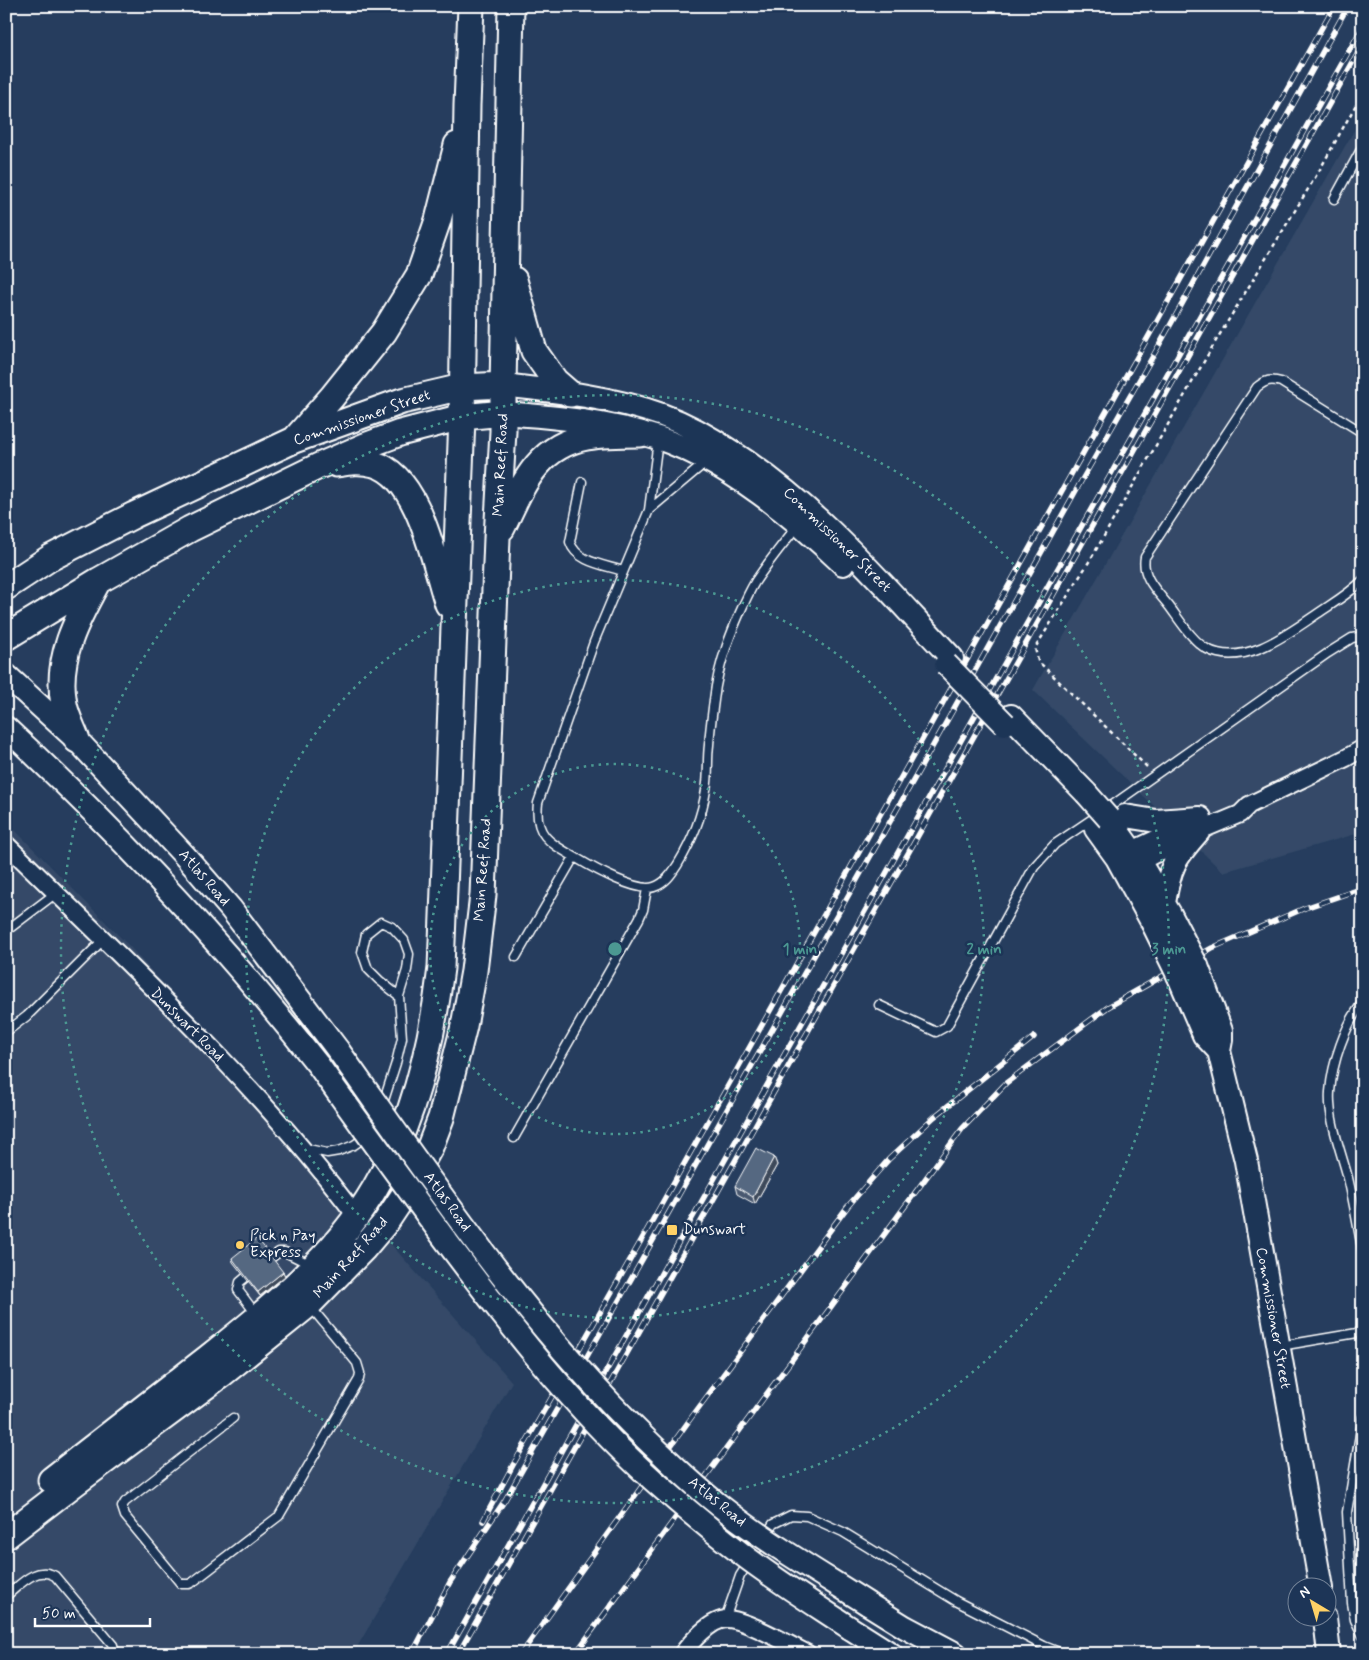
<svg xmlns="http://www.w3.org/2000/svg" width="1369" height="1660" font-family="Mynerve,sans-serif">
  <rect width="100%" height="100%" fill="#263d5e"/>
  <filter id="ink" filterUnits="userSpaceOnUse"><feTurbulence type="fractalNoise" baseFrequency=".02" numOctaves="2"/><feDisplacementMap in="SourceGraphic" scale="10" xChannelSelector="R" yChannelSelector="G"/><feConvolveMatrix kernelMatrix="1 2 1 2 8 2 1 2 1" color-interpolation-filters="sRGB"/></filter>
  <g filter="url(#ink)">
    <path fill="#344a68" d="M 1363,115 L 1363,832 L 1223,872 L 1033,690 Z
      M 6,821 L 131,948 L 512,1382 L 353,1654 L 6,1654 Z"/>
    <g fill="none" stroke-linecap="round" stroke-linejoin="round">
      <defs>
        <path id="service" d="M 1334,199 L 1363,146
          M 1363,433 L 1281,382 C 1271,379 1266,380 1257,387 L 1145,557 C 1141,577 1158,592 1169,606 C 1179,619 1193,642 1207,649 C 1243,668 1288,634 1317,614 C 1333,603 1349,594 1363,580
          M 658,440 L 649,510 L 594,642 L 538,803 C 534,837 552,844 578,859 C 593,868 638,893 654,887 C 666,883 672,873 678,864 C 692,841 702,816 706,790 C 709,775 707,760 709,745 C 710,730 712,715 714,700 C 716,681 721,662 727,645 C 733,628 746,597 755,582 C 768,562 783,544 798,525
          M 582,482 L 570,542 C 576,562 605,565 623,571
          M 649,510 L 706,462
          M 1104,811 L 1328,653 L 1352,638 L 1363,636
          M 6,931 L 56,893
          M 516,957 L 574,857
          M 1363,1002 C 1345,1025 1332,1063 1330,1092 C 1328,1118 1341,1152 1348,1178 C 1354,1203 1358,1228 1363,1253
          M 879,1005 L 936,1032 L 947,1026 L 1034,867 L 1055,844 L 1095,817
          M 6,1032 L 27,1016 L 103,940
          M 514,1138 L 639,919 L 643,910 L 647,889
          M 304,1148 L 327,1153 L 339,1151 L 354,1145 L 370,1134 L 378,1119 L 396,1063 L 402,1038 L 399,996 L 407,970 L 409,954 L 404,940 L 392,927 L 381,922 L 366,934 L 362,952 L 368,969 L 379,980 L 399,996
          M 271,1258 L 279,1252 L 285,1252 L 311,1265
          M 246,1277 L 240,1282 L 238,1290 L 256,1314
          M 1280,1346 L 1363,1332
          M 1363,1417 L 1347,1512 L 1352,1603 L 1355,1620 L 1363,1636
          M 233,1418 L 125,1502 L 122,1507 L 125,1516 L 181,1584 L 189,1584 L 193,1582 L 279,1516 L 359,1379 L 360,1373 L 357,1363 L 310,1306
          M 6,1596 C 20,1585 36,1565 55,1576 L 113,1645 L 115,1654
          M 725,1619 L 740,1576 L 773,1524 L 791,1515 L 807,1516 L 843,1532 L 956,1601 L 1044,1646 L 1064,1654"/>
        <path id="minor" d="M 6,844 C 127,963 254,1080 356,1216
          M 1123,854 L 1192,822
          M 1131,867 L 1199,831 L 1240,814 L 1249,805 L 1346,758 L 1363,748
          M 682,1654 C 691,1642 711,1619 727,1619 C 745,1619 790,1645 808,1654"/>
        <path id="secondary" d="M 503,385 C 556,391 612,397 662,415 C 687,424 710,437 732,452 C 817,506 883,585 952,658
          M 504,413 C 556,417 608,422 658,438 C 726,461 792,515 843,564
          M 6,675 L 77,740 L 185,856 L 231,909 L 338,1050
          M 1011,716 L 1086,793
          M 6,728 C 119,833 224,945 319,1066
          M 1125,816 L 1156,821 L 1200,818
          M 1109,819 L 1139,861 L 1170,914
          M 1096,829 L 1117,858 L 1152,922
          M 1164,903 C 1170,866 1174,859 1199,831
          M 1197,966 L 1221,1031 L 1221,1040 L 1219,1051 L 1246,1161 L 1321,1588
          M 1179,977 L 1204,1035 L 1219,1051
          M 868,1604 L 905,1627 L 956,1654
          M 1325,1618 L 1329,1654
          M 850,1628 L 891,1654"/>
        <path id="primary" d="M 514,280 L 534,351 L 555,381 L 570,394
          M 296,438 L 332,397 L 384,332 L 419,275 L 438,220 L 457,145
          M 336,464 C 349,462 361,460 374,464 C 420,476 435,566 448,604
          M 502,528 C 522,487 536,446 587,437 C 604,434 623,434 640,434
          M 6,587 L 50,558 L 134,515 L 294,440 L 402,401 L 462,387 L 503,385
          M 6,637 L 98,581 L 190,529 L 319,466 L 365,446 L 400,433 L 462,417 L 504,413
          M 77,740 C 73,729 66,716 64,704 C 55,659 77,619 98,581
          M 51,1480 C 104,1439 157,1398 209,1357 C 271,1308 335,1257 375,1188 C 414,1122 432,1044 441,968 L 462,417 L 467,105 L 471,6
          M 6,1536 L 75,1483 L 222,1374 L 309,1304 L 364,1248 L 386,1222 L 402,1198 L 430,1147 L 441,1118 L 464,1026 L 474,971 L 483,895 L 497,538 L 503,431 L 503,385 L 511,6"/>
      </defs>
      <use href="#service" stroke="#fff" stroke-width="11"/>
      <use href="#minor" stroke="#fff" stroke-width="20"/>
      <use href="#secondary" stroke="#fff" stroke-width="26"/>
      <use href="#primary" stroke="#fff" stroke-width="29"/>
      <path stroke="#fff" stroke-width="2.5" stroke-dasharray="4 4" stroke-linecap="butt" d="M 1147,767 L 1038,661 L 1035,648 L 1092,557 L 1214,344 L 1319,171 L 1363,92"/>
      <use href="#service" stroke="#1d3557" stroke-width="8"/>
      <use href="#minor" stroke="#1d3557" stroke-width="16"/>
      <use href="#secondary" stroke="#1d3557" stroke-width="22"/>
      <use href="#primary" stroke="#1d3557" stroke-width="25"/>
      <defs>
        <path id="rail" d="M 483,1521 L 513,1465 L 638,1246 L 1334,6
          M 412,1654 L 450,1582 L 505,1500 L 630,1281 L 930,751 L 1083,478 L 1157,349 L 1348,6
          M 447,1654 L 1363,26
          M 458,1654 L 1363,44
          M 521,1654 L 691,1418 L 848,1206 L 889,1159 L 934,1117 L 1034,1037
          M 575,1654 L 962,1129 L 1006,1083 L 1108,1007 L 1212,948 L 1305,908 L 1363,888"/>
      </defs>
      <use href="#rail" stroke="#fff" stroke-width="5.5"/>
      <use href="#rail" stroke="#1d3557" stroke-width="4" stroke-dasharray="11" stroke-linecap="butt"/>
      <defs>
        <path id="secondary-bridge" d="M 946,664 L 1005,724
          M 1086,793 L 1109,819
          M 1170,914 L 1197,966
          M 1152,922 L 1179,977
          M 338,1050 C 434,1185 527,1324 647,1440 C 670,1462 693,1485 719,1505 C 766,1542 818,1572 868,1604
          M 319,1066 C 359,1123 400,1178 441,1234 C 505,1320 572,1407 653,1480 C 682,1506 712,1531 743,1555 C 777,1581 814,1604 850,1628"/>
      </defs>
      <use href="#secondary-bridge" stroke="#fff" stroke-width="26" stroke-linecap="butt"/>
      <use href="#secondary-bridge" stroke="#1d3557" stroke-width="22"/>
    </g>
    <path fill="#49596f" stroke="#fff" d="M 774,1157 L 777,1165 L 755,1204 L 737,1194 L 735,1186 Z
      M 232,1258 L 283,1272 L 285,1276 L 260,1296 L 233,1262 Z"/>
    <path fill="#3c485a" stroke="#fff" d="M 774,1157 L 777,1165 L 755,1204 L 753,1197 Z
      M 283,1272 L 285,1276 L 260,1296 L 258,1292 Z"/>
    <path fill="#556781" stroke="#fff" d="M 756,1148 L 774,1157 L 753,1197 L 735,1186 Z
      M 257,1238 L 283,1272 L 258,1292 L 232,1258 Z"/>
  </g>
  <g fill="none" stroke="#4b9892" stroke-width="2.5" stroke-dasharray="2.5 5">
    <circle cx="615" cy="949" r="185"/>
    <circle cx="615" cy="949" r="369"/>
    <circle cx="615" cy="949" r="554"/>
  </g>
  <g fill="#ffd166" stroke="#1d3557" stroke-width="2">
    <rect x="666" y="1224" width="12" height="12" rx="2.5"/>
    <circle cx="240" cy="1245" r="5"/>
  </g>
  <g text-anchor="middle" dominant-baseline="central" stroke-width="5" stroke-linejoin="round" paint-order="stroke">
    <g font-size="15" fill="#fff" stroke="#1d3557">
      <text transform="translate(362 418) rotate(-19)">Commissioner Street</text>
      <text transform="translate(501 465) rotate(-87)">Main Reef Road</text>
      <text transform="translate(837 540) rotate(44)">Commissioner Street</text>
      <text transform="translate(483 870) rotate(-86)">Main Reef Road</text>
      <text transform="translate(204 878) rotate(49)">Atlas Road</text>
      <text transform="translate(187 1025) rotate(45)">Dunswart Road</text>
      <text transform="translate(447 1202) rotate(54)">Atlas Road</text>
      <text transform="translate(351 1258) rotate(-48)">Main Reef Road</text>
      <text transform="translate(1273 1318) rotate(80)">Commissioner Street</text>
      <text transform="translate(717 1502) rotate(39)">Atlas Road</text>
    </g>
    <g font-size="15" fill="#fff" stroke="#1d3557" text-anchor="start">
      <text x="683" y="1230">Dunswart</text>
      <text x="250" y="1236">Pick n Pay<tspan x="250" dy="17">Express</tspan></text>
    </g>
  </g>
  <circle cx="615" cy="949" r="8" fill="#4b9892" stroke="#1d3557" stroke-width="2.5"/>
  <g font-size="15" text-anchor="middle" font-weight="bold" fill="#4b9892" stroke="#1d3557" stroke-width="5" stroke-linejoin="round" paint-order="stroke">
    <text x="800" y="954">1 min</text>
    <text x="984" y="954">2 min</text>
    <text x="1169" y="954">3 min</text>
  </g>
  <rect width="1369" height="1660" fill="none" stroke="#1d3557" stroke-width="25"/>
  <rect x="12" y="12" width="1344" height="1635" fill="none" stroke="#fff" stroke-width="2" filter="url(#ink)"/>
  <g transform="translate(1312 1602) rotate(322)"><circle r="24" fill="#1d3557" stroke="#77869a"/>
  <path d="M0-4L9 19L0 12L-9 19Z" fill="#ffd166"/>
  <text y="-8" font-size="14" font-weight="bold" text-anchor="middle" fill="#ffffff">N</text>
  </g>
  <path d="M35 1618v8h115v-8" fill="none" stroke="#ffffff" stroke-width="2.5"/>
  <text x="42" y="1618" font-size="15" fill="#ffffff" stroke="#1d3557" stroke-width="4" paint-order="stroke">50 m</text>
</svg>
